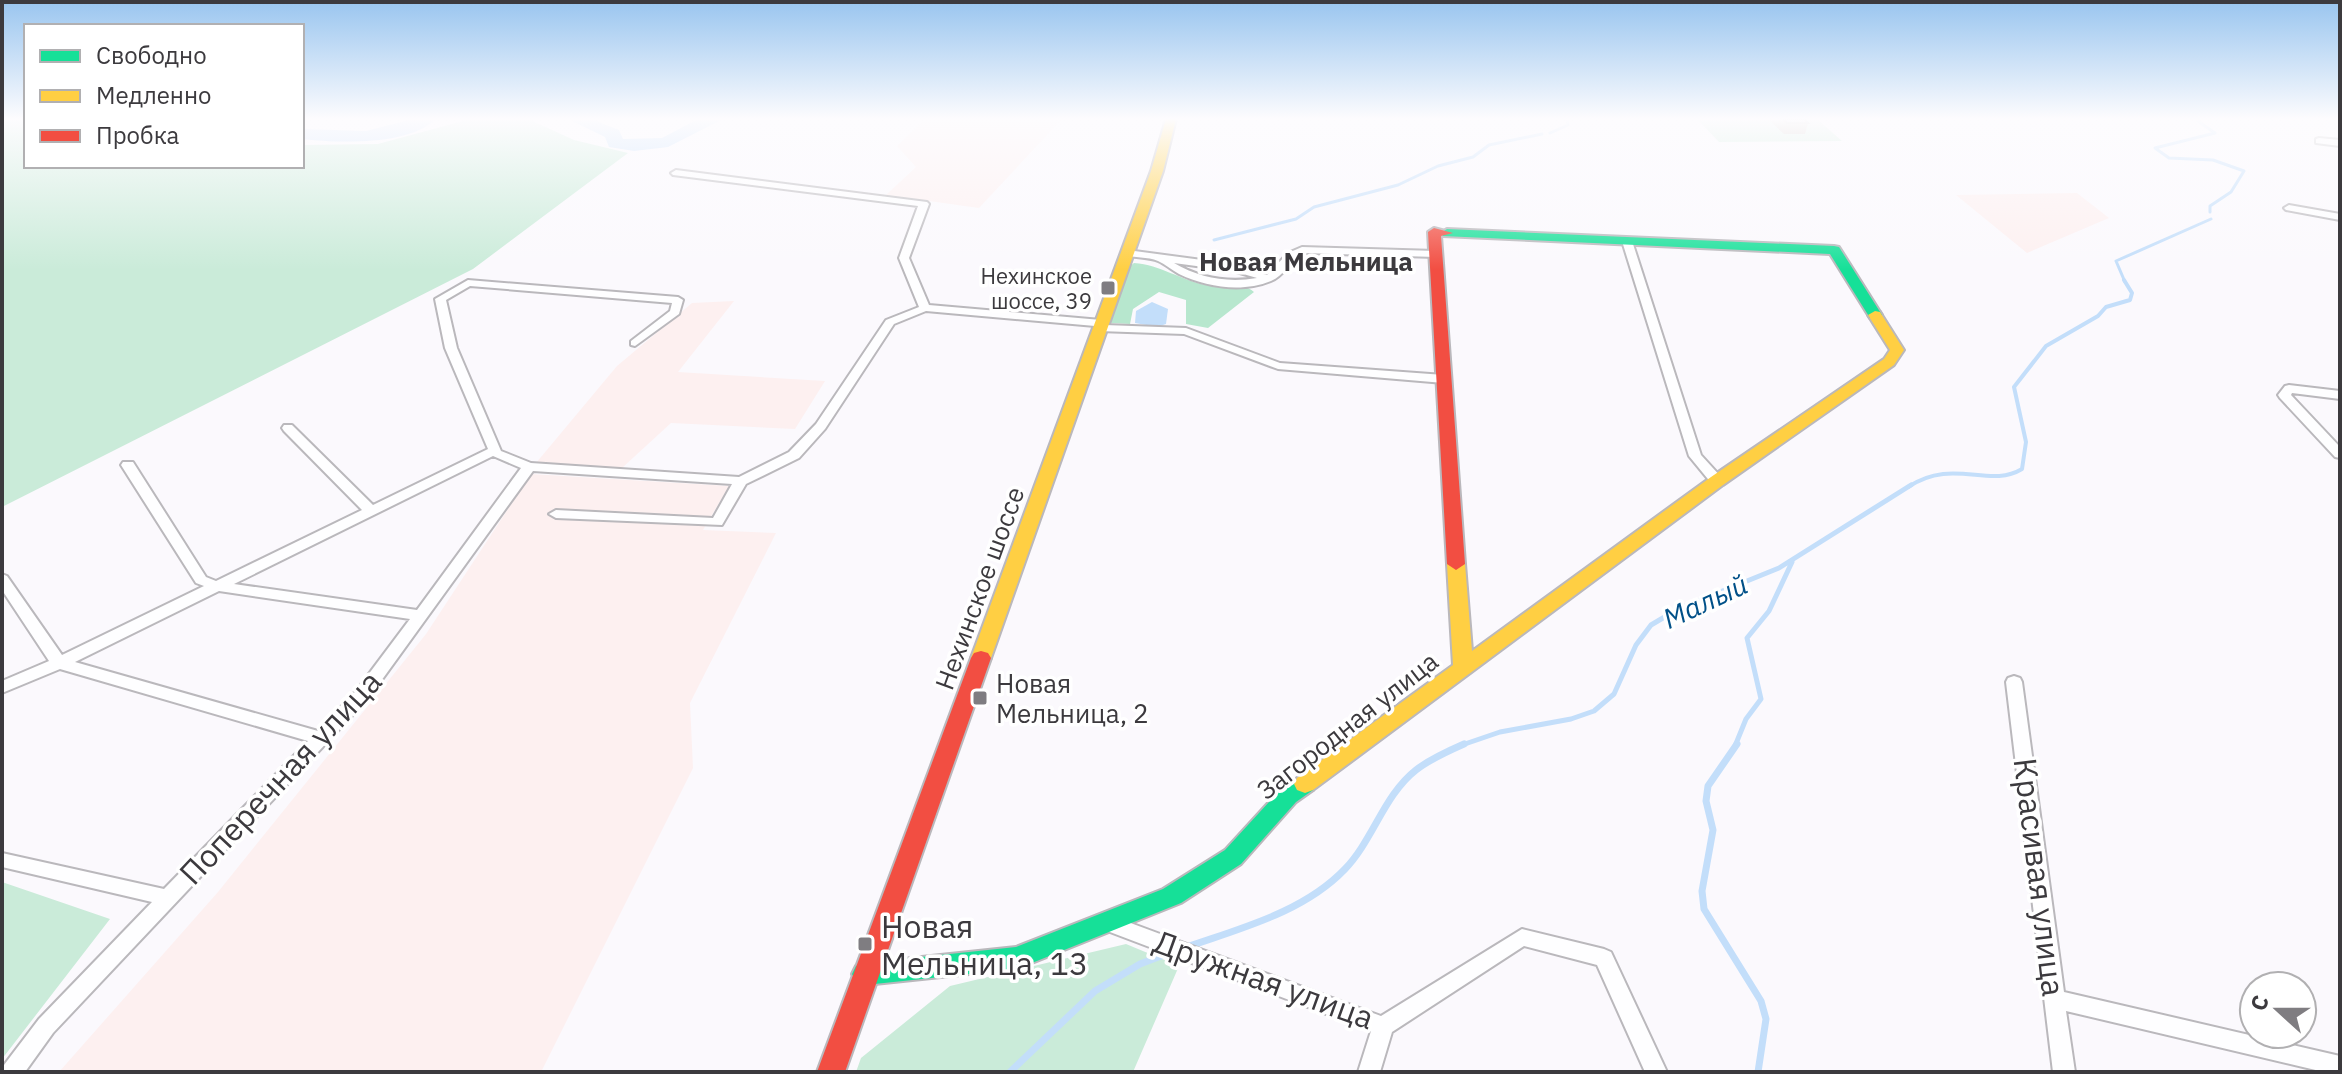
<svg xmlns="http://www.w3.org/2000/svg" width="2342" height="1074" font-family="'IBM Plex Sans',sans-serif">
  <rect width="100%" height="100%" fill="#fbf9fd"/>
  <path fill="#fdf0f0" d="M 925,119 L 1062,119 L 979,208 L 886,195 L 916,167 L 897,146 Z
    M 2077,193 L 2109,218 L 2027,253 L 1956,195 Z
    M 734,301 L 678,372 L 825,381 L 795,429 L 671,423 L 622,468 L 536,463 L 617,366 L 692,303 Z
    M 531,474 L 729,486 L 703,530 L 776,533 L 690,703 L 693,768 L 541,1072 L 59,1072 L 218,892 L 426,634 Z"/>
  <path fill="#caebd9" d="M 2,119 L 26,119 L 26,166 L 302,166 L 302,145 L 378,144 L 470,119 L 528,119 L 574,140 L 628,153 L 473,269 L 2,507 Z
    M 1697,119 L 1817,119 L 1842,141 L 1719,142 Z
    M 2,882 L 110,919 L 2,1059 Z
    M 1126,944 L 1179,966 L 1133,1072 L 856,1072 L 861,1058 L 950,986 Z"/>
  <path fill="#b7e7ce" d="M 1134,263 C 1161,265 1180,280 1206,285 C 1222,288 1240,280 1254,292 L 1208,328 L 1186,324 L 1186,300 L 1159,292 L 1133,309 L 1130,324 L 1111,323 L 1129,267 Z"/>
  <path fill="#c3defa" d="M 1152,302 L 1168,309 L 1166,324 L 1157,327 L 1135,323 L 1136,311 Z"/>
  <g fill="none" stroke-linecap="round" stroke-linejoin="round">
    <path stroke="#c3defa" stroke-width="3" d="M 2195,119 L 2215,133 L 2155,148 L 2169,158 L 2213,160 L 2244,171 L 2231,192 L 2210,206 L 2210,212
      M 1550,133 L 1568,125 L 1567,119
      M 1214,240 L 1296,219 L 1314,207 L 1398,185 L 1438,166 L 1473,157 L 1489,145 L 1542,134
      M 2125,282 L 2116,261 L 2211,219"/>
    <path stroke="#c3defa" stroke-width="4" d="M 1908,487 C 1953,457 1989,489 2022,469 L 2026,442 L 2014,387 L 2046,346 L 2098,316 L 2106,307 L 2130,300 L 2132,293 L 2124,280"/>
    <path stroke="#c3defa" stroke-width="5" d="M 1459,746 L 1500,732 L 1571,719 L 1594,711 L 1614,694 L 1636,645 L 1651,625 L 1678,609 L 1779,568 L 1911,485
      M 1735,746 L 1746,719 L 1761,699 L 1747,638 L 1769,611 L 1792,562"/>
    <path stroke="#c3defa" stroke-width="7" d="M 1737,744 L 1708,786 L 1706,801 L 1713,830 L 1702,891 L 1704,909 L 1761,1001 L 1766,1019 L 1758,1072
      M 1187,947 C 1241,928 1304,912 1345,869 C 1373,840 1384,795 1416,770 C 1430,759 1448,751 1464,744
      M 1010,1072 L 1095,991 L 1140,964 L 1174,951"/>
    <path fill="#c3defa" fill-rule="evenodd" d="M 413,119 L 436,119 C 408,146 339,143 302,139 L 302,129 L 366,131 Z
      M 568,119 L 591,119 L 619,130 L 623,139 L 662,138 L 698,119 L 723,119 L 668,147 L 634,151 L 609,147 L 605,137 Z"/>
    <defs>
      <path id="street" d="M 2319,138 L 2340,140 L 2340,146 L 2316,143 L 2316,139 Z
        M 676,170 L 927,202 L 929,204 L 909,258 L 929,305 L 1101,320 L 1105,321 L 1105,325 L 1186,328 L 1280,363 L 1444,375 L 1450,379 L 1444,383 L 1278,369 L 1184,334 L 1099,331 L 1095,330 L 1095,326 L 926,311 L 894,324 L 825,429 L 799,458 L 746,484 L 722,525 L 556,518 L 549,514 L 556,510 L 713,518 L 732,484 L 533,471 L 368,699 L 53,1033 L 25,1072 L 2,1072 L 4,1065 L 39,1019 L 152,902 L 2,867 L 2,853 L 164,889 L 308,741 L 60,669 L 2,693 L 2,681 L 49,661 L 2,590 L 2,574 L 7,576 L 62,655 L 204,586 L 196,583 L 121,465 L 123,462 L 133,462 L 206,577 L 216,581 L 362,510 L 284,431 L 282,428 L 284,425 L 292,425 L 373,505 L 488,449 L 445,348 L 435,299 L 468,280 L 678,297 L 683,300 L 679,314 L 635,346 L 631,345 L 631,341 L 670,311 L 672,303 L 470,286 L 446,300 L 457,348 L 501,451 L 531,463 L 739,477 L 789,452 L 816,424 L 886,320 L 919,307 L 899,258 L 918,206 L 673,175 L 671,173 ZM 493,456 L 521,468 L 417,610 L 234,584 ZM 219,591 L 410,619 L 356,691 L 318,731 L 75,662 Z
        M 2289,205 L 2340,214 L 2340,220 L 2286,210 L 2284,208 Z
        M 1623,239 L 1632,241 L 1701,455 L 1722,478 L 1724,481 L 1722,484 L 1712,484 L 1689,456 L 1622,241 Z
        M 1302,247 L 1436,251 L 1441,254 L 1436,257 L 1303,253 C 1291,260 1284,276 1271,281 C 1242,293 1206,287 1179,274 C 1172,270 1165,264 1158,261 C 1147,256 1132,259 1122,253 L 1127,250 L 1217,262 L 1267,275 L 1288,253 ZM 1174,263 L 1233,271 L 1257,278 C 1227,283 1200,278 1174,263 Z
        M 2289,385 L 2340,391 L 2340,399 L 2292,393 L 2291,395 L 2340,447 L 2340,458 L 2335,457 L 2280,398 L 2278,395 L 2285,386 Z
        M 2014,676 L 2020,678 L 2022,682 L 2064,992 L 2340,1056 L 2340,1072 L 2324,1072 L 2066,1011 L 2075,1072 L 2053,1072 L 2006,682 L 2008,678 Z
        M 1109,915 L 1381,1016 L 1522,929 L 1604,949 L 1611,952 L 1667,1072 L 1645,1072 L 1597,965 L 1524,946 L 1392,1032 L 1380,1072 L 1358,1072 L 1371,1031 L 1102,929 L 1099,923 L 1102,917 Z"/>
      <path id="fast" d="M 1447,229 L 1834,246 L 1839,247 L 1882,315 L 1880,318 L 1870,318 L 1830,254 L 1443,236 L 1441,233 Z
        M 1305,775 L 1313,778 L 1316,784 L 1313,790 L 1296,802 L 1241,864 L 1181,903 L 1017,969 L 865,985 L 856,982 L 852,974 L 856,966 L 865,963 L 1016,947 L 1163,889 L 1225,850 L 1280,790 Z"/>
      <path id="slow" d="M 1166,119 L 1176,119 L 1163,171 L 991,658 L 988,663 L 974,663 L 971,658 L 1151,171 Z
        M 1875,311 L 1880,312 L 1904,350 L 1894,365 L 1723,485 L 1313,790 L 1305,793 L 1297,790 L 1294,784 L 1297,778 L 1453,665 L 1447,564 L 1449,560 L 1456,558 L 1465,564 L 1472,651 L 1711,477 L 1884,359 L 1890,350 L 1868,315 Z"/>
      <path id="jam" d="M 1434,228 L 1453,233 L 1441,236 L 1465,564 L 1456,570 L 1447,564 L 1428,232 Z
        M 981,651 L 988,653 L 991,658 L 845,1072 L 817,1072 L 971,658 L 974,653 Z"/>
    </defs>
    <use href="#street" stroke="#bab8bc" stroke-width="4"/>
    <use href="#fast" stroke="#bab8bc" stroke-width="4"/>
    <use href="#slow" stroke="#bab8bc" stroke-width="4"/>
    <use href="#jam" stroke="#bab8bc" stroke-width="4"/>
    <use href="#street" fill="#fefeff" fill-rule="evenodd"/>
    <use href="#fast" fill="#16e098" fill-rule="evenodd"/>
    <use href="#slow" fill="#ffcf43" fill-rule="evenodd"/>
    <use href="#jam" fill="#f24e42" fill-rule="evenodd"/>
  </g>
  <path fill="#beb5a9" d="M 1768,119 L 1804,119 L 1808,123 L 1805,134 L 1784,134 Z"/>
  <path fill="#ddd3c5" stroke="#9b948a" stroke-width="2" d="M 1783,119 L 1804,119 L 1808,123 L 1787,123 Z"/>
  <linearGradient id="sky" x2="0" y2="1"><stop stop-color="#99c5ef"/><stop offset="0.44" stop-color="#fdfcfe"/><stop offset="1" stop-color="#fdfcfe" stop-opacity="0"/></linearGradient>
  <rect width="2342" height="270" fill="url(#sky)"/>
  <g fill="#7f7d81" stroke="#fff" stroke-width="3">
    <rect x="1100" y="280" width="16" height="16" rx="4"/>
    <rect x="972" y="690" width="16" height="16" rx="4"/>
    <rect x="857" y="936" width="16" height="16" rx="4"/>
  </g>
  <g text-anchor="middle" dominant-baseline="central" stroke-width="7" stroke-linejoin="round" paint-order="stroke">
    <g font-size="22" fill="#3c3a3e" stroke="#fff" text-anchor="end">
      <text x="1092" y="275">Нехинское<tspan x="1092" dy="25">шоссе, 39</tspan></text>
    </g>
    <g font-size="26" font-weight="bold" fill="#3c3a3e" stroke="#fff">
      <text x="1306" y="261">Новая Мельница</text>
    </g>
    <g font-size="26" fill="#3c3a3e" stroke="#fff">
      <text transform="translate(979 588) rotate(-70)">Нехинское шоссе</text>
      <text transform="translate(1347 725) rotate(-38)">Загородная улица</text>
    </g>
    <g font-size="26" fill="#3c3a3e" stroke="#fff" text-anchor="start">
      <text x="996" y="683">Новая<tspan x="996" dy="30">Мельница, 2</tspan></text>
    </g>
    <g font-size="28" font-style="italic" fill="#005088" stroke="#fff">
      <text transform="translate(1705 601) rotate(-25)">Малый</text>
    </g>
    <g font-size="32" fill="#3c3a3e" stroke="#fff">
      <text transform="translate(280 777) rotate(-47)">Поперечная улица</text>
      <text transform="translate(2040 877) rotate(83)">Красивая улица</text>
      <text transform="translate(1264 979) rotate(20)">Дружная улица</text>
    </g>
    <g font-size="32" fill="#3c3a3e" stroke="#fff" text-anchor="start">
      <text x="881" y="926">Новая<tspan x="881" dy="37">Мельница, 13</tspan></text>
    </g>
  </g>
  <rect width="2342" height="1074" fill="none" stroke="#3c3a3e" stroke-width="8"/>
  <rect x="24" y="24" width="280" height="144" fill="#ffffff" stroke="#b1b0b2" stroke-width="2"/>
  <rect x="40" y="50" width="40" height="12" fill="#16e098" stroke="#b1b0b2" stroke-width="2"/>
  <text x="96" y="64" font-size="24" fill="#3c3a3e">Свободно</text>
  <rect x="40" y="90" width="40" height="12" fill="#ffcf43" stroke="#b1b0b2" stroke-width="2"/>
  <text x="96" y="104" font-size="24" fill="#3c3a3e">Медленно</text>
  <rect x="40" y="130" width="40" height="12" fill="#f24e42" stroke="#b1b0b2" stroke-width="2"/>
  <text x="96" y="144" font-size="24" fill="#3c3a3e">Пробка</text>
  <g transform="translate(2278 1010) rotate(291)"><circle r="38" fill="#ffffff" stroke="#b1b0b2" stroke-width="2"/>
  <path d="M0-6L14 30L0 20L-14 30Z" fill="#7f7d81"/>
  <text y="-12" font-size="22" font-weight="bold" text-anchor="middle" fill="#3c3a3e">С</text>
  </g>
</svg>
